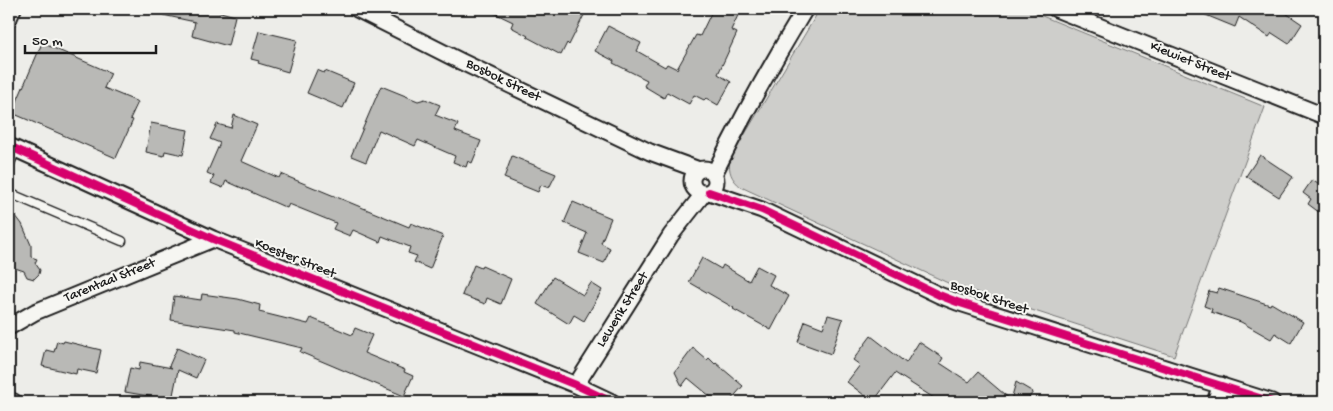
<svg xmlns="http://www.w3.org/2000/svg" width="1333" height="411" font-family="'Gochi Hand',sans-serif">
  <rect width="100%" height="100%" fill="#edede9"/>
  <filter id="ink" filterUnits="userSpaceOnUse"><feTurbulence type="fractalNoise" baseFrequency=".02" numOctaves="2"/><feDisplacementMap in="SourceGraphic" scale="10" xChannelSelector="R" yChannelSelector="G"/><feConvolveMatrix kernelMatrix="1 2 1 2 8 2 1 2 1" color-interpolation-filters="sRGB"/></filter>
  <g filter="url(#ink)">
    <path fill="#cececb" stroke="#757574" d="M 820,9 L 1025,9 L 1265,107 L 1174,356 L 948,283 L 741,187 C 731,179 728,171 730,159 Z"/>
    <path fill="#b9b9b6" stroke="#1c1c1c" d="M 164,9 L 210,9 L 235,16 L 228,46 L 192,36 L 195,22 L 163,15 Z
      M 486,9 L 587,9 L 569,45 L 567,43 L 561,55 L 527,37 L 528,36 L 511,27 L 513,22 Z
      M 713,9 L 741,9 L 731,30 L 737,33 L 718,74 L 731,82 L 718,105 L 706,98 L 704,100 L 694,95 L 689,104 L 667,92 L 664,98 L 644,86 L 647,80 L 613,63 L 614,61 L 595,51 L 608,26 L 641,43 L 637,51 L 665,67 L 667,64 L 677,69 L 696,35 L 700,36 Z
      M 1191,9 L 1280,9 L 1302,24 L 1289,44 L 1272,33 L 1269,37 L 1239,17 L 1235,27 Z
      M 259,31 L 297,40 L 288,72 L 258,63 L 259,61 L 251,59 Z
      M 42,43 L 111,73 L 104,88 L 138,102 L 130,119 L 133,120 L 116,158 L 12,113 Z
      M 317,70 L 324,73 L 325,71 L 354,83 L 343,108 L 307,93 Z
      M 381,86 L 418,101 L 425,99 L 440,105 L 435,115 L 458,124 L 455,131 L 481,141 L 472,163 L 468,161 L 466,167 L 453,162 L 455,156 L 418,140 L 415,146 L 379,130 L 366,162 L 351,156 Z
      M 234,115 L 257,125 L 241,161 L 279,178 L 281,174 L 409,227 L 411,223 L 443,236 L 430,269 L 414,262 L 417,256 L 408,253 L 410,247 L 382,236 L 380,242 L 353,230 L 350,236 L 333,229 L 336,223 L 289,204 L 287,208 L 226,181 L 223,188 L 211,183 L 214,176 L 207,173 L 220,143 L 210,139 L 217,124 L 231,128 Z
      M 151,123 L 188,130 L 183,155 L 165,151 L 164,156 L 146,152 Z
      M 1260,155 L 1293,177 L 1279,197 L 1246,176 Z
      M 512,156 L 556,174 L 549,188 L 541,185 L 538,192 L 504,178 Z
      M 1312,180 L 1321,186 L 1324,181 L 1324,216 L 1308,204 L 1311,199 L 1303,193 Z
      M 573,202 L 611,218 L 601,243 L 610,248 L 604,263 L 579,253 L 587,233 L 564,223 Z
      M 9,207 L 22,224 L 31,245 L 31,257 L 37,259 L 35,263 L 40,270 L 39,274 L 34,279 L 27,277 L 24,271 L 9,266 Z
      M 702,258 L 721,269 L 723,265 L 749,281 L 757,266 L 774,275 L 769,285 L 789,296 L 771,330 L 733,309 L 734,308 L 689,282 Z
      M 474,265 L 481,268 L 482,266 L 511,279 L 501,304 L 487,298 L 485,304 L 462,295 Z
      M 553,277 L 583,295 L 591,283 L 602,290 L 584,321 L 574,315 L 569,324 L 537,304 Z
      M 1219,288 L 1270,305 L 1271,303 L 1303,322 L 1291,343 L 1275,333 L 1271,339 L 1241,322 L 1211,312 L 1212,309 L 1204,306 L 1209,291 L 1217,293 Z
      M 202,294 L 238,299 L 260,305 L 259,312 L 308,324 L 311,318 L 352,335 L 355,328 L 372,335 L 364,353 L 405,370 L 404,372 L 413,376 L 404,396 L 300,352 L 302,348 L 235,332 L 235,330 L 171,320 L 174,296 L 201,300 Z
      M 828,315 L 843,319 L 831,354 L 798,342 L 805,321 L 823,328 Z
      M 871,336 L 906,363 L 919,342 L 943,358 L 940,363 L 969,382 L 978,372 L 1011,400 L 1016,382 L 1033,392 L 1026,402 L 940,402 L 895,373 L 873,402 L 847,382 L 860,365 L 853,360 Z
      M 57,341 L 63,343 L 64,341 L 101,350 L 96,373 L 77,369 L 76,374 L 42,366 L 46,350 L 54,352 Z
      M 177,348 L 204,360 L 196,378 L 178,370 L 172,400 L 125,392 L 130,368 L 139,370 L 140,362 L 172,368 L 169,366 Z
      M 693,348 L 707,360 L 709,358 L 715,364 L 716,363 L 743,386 L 729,402 L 717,402 L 688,378 L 682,386 L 675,372 Z"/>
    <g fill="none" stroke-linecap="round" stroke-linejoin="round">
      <defs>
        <path id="service" d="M 9,166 L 16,149
          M 9,193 L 122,241"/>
        <path id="minor" d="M 357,9 L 460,61 L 650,152 L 699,170
          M 1056,9 L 1324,116
          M 9,18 L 13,9
          M 9,146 L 213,239 L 576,385 L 612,402
          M692 181a12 12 0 1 1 24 0a12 12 0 1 1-24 0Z
          M 714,174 C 742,117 772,63 805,9
          M 709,192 L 762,210 L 939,295 L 957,302 L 1272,402
          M 9,327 L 35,312 L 213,239
          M 576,385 L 671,235 L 704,193
          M 9,400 L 14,402
          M 1215,402 L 1221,385"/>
      </defs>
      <use href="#service" stroke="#1c1c1c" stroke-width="11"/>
      <use href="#minor" stroke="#1c1c1c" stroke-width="19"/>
      <use href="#service" stroke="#f6f6f2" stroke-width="8"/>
      <use href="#minor" stroke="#f6f6f2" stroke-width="15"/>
      <defs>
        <path id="cycleway" d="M 9,146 L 213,239 L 576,385 L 612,402
          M 709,192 L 762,210 L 939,295 L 957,302 L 1272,402"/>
      </defs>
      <use href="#cycleway" stroke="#f6f6f2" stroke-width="11"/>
      <use href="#cycleway" stroke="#d6006c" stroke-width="8"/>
    </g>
  </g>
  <g text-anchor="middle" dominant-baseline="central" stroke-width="4" stroke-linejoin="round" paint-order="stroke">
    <g font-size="14" fill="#1c1c1c" stroke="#f6f6f2">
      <text transform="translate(1190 62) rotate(22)">Kiewiet Street</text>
      <text transform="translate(503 81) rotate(26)">Bosbok Street</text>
      <text transform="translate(295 259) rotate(22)">Koester Street</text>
      <text transform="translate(110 281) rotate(-22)">Tarentaal Street</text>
      <text transform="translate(989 298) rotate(18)">Bosbok Street</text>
      <text transform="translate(623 310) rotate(-58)">Lewerik Street</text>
    </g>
  </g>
  <rect width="1333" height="411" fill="none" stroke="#f6f6f2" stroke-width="30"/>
  <rect x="15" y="15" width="1303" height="381" fill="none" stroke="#1c1c1c" stroke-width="2" filter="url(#ink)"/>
  <path d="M25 45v8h131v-8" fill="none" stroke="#1c1c1c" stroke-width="2.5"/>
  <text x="32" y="45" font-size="15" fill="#1c1c1c" stroke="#f6f6f2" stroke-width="4" paint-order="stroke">50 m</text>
</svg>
